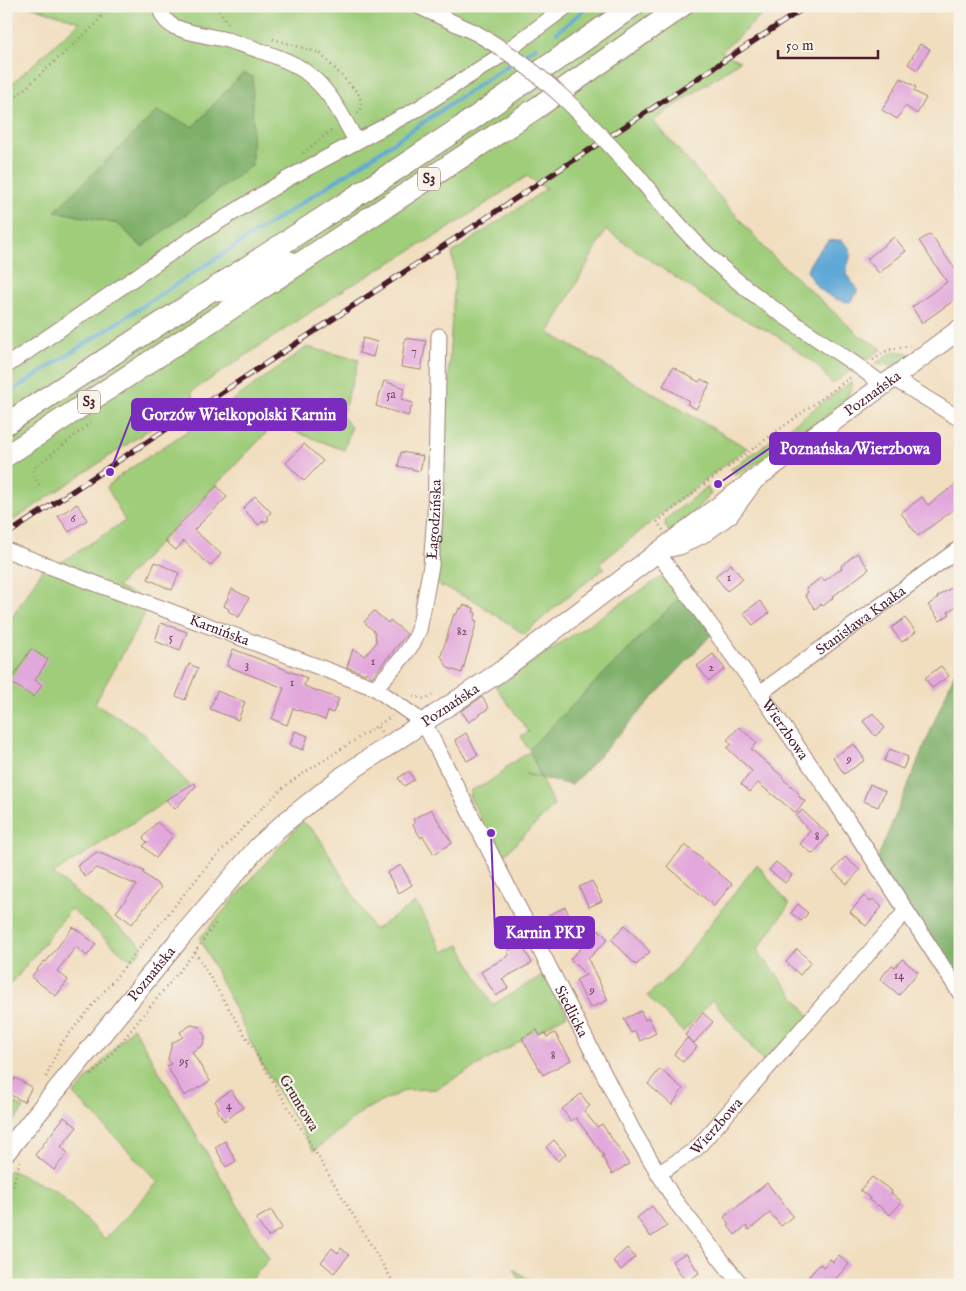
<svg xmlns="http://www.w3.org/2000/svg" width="966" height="1291" font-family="'IM FELL English',serif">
  <rect width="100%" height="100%" fill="#f7f3e8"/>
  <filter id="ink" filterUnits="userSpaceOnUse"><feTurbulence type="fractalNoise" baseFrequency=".02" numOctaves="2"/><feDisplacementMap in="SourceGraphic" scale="10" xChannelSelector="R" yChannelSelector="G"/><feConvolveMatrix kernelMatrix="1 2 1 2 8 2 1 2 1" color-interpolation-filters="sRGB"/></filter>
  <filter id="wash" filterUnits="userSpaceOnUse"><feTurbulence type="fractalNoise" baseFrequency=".0096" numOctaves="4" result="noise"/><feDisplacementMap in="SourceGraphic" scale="20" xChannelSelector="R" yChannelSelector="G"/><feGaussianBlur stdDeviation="1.12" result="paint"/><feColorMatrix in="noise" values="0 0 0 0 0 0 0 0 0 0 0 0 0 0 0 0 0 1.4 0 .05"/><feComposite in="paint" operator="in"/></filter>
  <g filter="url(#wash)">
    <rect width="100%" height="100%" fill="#f1debf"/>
    <path fill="#9fcd7a" stroke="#747652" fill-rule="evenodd" d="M 30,6 L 772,6 L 721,52 L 740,61 L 653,121 L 770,254 L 859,335 L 882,349 L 832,384 L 818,366 L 776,335 L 716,305 L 606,230 L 549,333 L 747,448 L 694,488 L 599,564 L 605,568 L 567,597 L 524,634 L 475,601 L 434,583 L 444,465 L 450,348 L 455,276 L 452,253 L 546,189 L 527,176 L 451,227 L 345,289 L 191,392 L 195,399 L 6,525 L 6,89 L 80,22 ZM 243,73 L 142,247 L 118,224 L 55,211 L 193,127 Z
      M 307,347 L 359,360 L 342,415 L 351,428 L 344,450 L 275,424 L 117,587 L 151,603 L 95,703 L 144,734 L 190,786 L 53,874 L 141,945 L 141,952 L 130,960 L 71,909 L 9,987 L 6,986 L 6,627 L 46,564 L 62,562 L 125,521 L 107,487 L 122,474 L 218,411 Z
      M 895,351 L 909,353 L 910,356 L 893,366 L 876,363 Z
      M 851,382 L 851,388 L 846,401 L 782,449 L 736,475 L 732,469 Z
      M 707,487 L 711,494 L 679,527 L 670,533 L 665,525 L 666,519 Z
      M 669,572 L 685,594 L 531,749 L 526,746 L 521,736 L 529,732 L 495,686 Z
      M 531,751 L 541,777 L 525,774 L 541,778 L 554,806 L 501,858 L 469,795 L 471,790 L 486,784 L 505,770 L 506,767 Z
      M 302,821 L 317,834 L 374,930 L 415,903 L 420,908 L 443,952 L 460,945 L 492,1005 L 546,974 L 567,1015 L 436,1089 L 406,1090 L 364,1110 L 314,1151 L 261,1063 L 200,938 Z
      M 757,864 L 789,905 L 757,950 L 812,1019 L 769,1068 L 713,1000 L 683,1032 L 647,996 L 674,971 Z
      M 133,1027 L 269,1259 L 246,1285 L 6,1285 L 6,1175 L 10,1170 L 57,1192 L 105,1239 L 158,1182 L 74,1094 Z
      M 6,1099 L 24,1108 L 6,1132 Z
      M 514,1269 L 533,1283 L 536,1285 L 521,1285 Z"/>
    <path fill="#7fb06a" stroke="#64684a" d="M 243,73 L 253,77 L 252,165 L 142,247 L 118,224 L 55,211 L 157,111 L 193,127 Z
      M 686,591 L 716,627 L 709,637 L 572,785 L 541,778 L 529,749 Z
      M 955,672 L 960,674 L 960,994 L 876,862 Z"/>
    <path fill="#60a9d7" stroke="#556481" d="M 841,240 C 858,253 847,257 847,272 C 848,286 867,284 850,302 C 833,302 811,286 807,269 L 816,254 L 828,241 Z"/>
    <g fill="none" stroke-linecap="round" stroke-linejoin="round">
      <path stroke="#60a9d7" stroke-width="4" d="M 557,32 L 589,6
        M 520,57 L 536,47
        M 6,395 L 357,167 L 514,61"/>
    </g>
    <g id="blocks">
      <path fill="#e2a8dc" d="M 920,44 L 930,49 L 917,70 L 908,64 Z
        M 901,78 L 916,87 L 914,91 L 926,98 L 917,114 L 905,106 L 897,119 L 882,110 Z
        M 930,234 L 960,276 L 960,296 L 922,323 L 912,307 L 947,282 L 919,241 Z
        M 894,237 L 906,251 L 879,273 L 867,259 Z
        M 363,338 L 377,342 L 373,357 L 359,353 Z
        M 405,338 L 426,341 L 421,370 L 401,367 Z
        M 673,367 L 699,382 L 701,379 L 710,384 L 696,409 L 687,404 L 689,401 L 663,386 Z
        M 384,381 L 405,388 L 401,399 L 413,403 L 408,416 L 376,406 Z
        M 304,444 L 323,461 L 304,481 L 286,463 Z
        M 401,452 L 423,456 L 420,471 L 398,466 Z
        M 960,481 L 960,505 L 918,536 L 901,513 L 922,497 L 928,505 Z
        M 217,486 L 227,497 L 194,530 L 221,554 L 210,566 L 184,541 L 176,550 L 165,541 L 171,533 Z
        M 255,496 L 271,512 L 268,516 L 268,521 L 263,521 L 259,525 L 243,509 Z
        M 77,504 L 87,520 L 69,532 L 58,516 Z
        M 857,553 L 869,569 L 832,597 L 833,598 L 823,606 L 821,604 L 815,609 L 805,595 L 808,592 L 806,589 L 822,577 L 824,581 L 842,568 L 841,566 Z
        M 155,562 L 179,573 L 172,590 L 148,579 Z
        M 731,564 L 743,579 L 727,591 L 715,576 Z
        M 960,582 L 960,603 L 948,612 L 950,614 L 940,621 L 928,605 L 938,598 L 937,597 Z
        M 232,589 L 249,598 L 239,617 L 228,611 L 229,609 L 224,606 Z
        M 760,601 L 769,613 L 753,625 L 743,613 Z
        M 463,605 L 474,608 L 473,612 L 476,613 L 474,620 L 477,621 L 462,673 L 448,668 L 441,656 L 454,614 L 457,614 L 459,608 L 462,609 Z
        M 374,611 L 388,623 L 390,620 L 407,634 L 372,677 L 366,672 L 365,674 L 347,667 L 353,649 L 365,656 L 376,643 L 375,632 L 364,622 Z
        M 905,618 L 916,632 L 902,642 L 891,628 Z
        M 161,623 L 187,632 L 180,651 L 155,641 Z
        M 31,649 L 48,660 L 35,680 L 42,685 L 34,697 L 10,682 Z
        M 233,649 L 307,678 L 304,686 L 339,699 L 333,713 L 328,711 L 325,720 L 293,708 L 287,725 L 272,719 L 284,688 L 227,666 Z
        M 713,654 L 725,669 L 709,681 L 697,666 Z
        M 189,664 L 198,668 L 185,700 L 176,696 Z
        M 941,666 L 949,676 L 932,688 L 925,678 Z
        M 217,691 L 245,702 L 238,720 L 210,709 Z
        M 482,697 L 489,708 L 469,722 L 461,711 Z
        M 873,713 L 885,728 L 875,736 L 863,721 Z
        M 739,727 L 757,743 L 751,749 L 783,777 L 782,778 L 800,794 L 798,796 L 805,801 L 796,813 L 758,783 L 750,792 L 741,784 L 752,771 L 727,748 L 732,744 L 727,740 Z
        M 295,731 L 308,736 L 303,750 L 290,745 Z
        M 466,733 L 478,755 L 467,761 L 455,740 Z
        M 854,744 L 865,760 L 844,774 L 833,757 Z
        M 890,749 L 908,757 L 903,769 L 884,761 Z
        M 409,771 L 414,780 L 404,786 L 398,778 Z
        M 194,783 L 196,786 L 175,809 L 166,800 Z
        M 870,784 L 885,791 L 878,807 L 863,801 Z
        M 431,809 L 452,843 L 434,854 L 423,836 L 421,838 L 413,825 L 415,823 L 413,819 Z
        M 802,810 L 829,835 L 813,854 L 800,844 L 810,831 L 796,816 Z
        M 157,822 L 173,836 L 156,858 L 143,846 L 147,842 L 143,838 Z
        M 685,845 L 732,884 L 714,906 L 667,866 Z
        M 97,852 L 144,871 L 143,873 L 161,887 L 132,924 L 116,912 L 137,885 L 96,868 L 85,877 L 77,866 Z
        M 845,857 L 860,870 L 847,884 L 833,871 Z
        M 776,862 L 792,875 L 785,883 L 769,870 Z
        M 401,865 L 412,885 L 399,893 L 387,873 Z
        M 592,881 L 602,901 L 589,907 L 579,887 Z
        M 864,896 L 870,901 L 873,899 L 882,907 L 866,926 L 850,912 Z
        M 798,904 L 808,913 L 801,921 L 791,913 Z
        M 565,907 L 577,931 L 561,939 L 549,915 Z
        M 625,925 L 650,952 L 636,965 L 611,939 Z
        M 73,927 L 96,944 L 87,956 L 76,947 L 57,971 L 68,980 L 56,996 L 31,977 L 44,961 L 46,962 Z
        M 599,930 L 608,939 L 588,959 L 608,1000 L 590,1008 L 576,980 L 586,975 L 570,959 Z
        M 521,944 L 532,963 L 502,979 L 508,988 L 496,996 L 481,972 L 509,955 L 507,951 Z
        M 797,949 L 811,962 L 800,975 L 786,962 Z
        M 902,959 L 918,972 L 899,995 L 880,979 L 892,965 L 895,967 Z
        M 641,1011 L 645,1020 L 649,1018 L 656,1033 L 640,1041 L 635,1031 L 631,1033 L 624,1019 Z
        M 703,1013 L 713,1022 L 694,1043 L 685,1035 Z
        M 191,1025 L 200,1027 L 205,1037 L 203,1045 L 192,1052 L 210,1081 L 184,1096 L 167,1066 L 171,1064 L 168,1059 L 172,1043 L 183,1037 L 180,1032 Z
        M 537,1030 L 540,1036 L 545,1033 L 547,1037 L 555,1033 L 571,1060 L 543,1075 L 522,1038 Z
        M 687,1038 L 697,1047 L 683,1062 L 674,1054 Z
        M 660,1069 L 683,1089 L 672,1105 L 648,1084 Z
        M 15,1078 L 32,1087 L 24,1102 L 7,1093 Z
        M 231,1090 L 243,1108 L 224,1121 L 217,1110 L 219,1108 L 215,1101 Z
        M 581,1094 L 590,1106 L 584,1111 L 597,1127 L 602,1124 L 629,1164 L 612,1174 L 602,1156 L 604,1156 L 576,1118 L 571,1121 L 562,1109 Z
        M 64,1117 L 77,1127 L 61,1147 L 68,1153 L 54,1170 L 35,1155 Z
        M 554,1140 L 566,1154 L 558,1161 L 546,1147 Z
        M 225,1141 L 236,1161 L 226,1167 L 215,1147 Z
        M 872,1177 L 892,1191 L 891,1193 L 902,1202 L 890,1215 L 878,1205 L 877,1206 L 868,1199 L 870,1198 L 860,1190 Z
        M 767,1183 L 793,1216 L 781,1226 L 770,1213 L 749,1230 L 746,1226 L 735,1235 L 728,1226 L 730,1225 L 724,1217 Z
        M 652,1206 L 667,1226 L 651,1237 L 637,1218 Z
        M 271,1210 L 282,1228 L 268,1237 L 256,1219 Z
        M 332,1248 L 338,1253 L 341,1248 L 349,1255 L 334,1273 L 321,1262 Z
        M 627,1248 L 635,1257 L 621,1270 L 613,1261 Z
        M 686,1253 L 699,1273 L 686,1282 L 672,1261 Z
        M 839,1255 L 849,1264 L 830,1285 L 801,1285 L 820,1264 L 823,1267 L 830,1259 L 833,1262 Z"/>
    </g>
  </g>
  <g filter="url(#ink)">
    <use href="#blocks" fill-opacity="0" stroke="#9e7e75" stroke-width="1"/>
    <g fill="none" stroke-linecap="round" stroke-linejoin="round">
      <defs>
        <g id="minor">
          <path d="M 160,6 C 161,15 166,23 175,27 C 191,34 210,36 227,40 C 249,47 274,54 295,65 C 326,82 340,112 356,141"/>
          <path d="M 418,6 L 476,33"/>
          <path d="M 636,174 C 659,202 683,231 709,256 C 755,300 810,333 862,369 L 878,381 L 882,387"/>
          <path d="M 220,294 L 291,259"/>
          <path d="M 6,366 L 194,237 L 287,179 L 419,108 L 500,56 L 567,6"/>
          <path d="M 893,378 L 960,419"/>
          <path id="s1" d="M 756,481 L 731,515 L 707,533 L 680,547 L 657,552 L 760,693 L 829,792 L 960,993"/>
          <path id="s2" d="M 6,550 L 375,688 L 424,723 L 632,1129 L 675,1201 L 741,1285"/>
          <path id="s3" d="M 375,688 L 402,658 L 413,643 L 419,630 L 431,566 L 435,514 L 439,336"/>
          <path id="s4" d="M 760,693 L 960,548"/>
          <path id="s5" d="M 658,1174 L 696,1149 L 906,911"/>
        </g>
        <g id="major">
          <path id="s6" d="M 6,1152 L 182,936 L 258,847 L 284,823 L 343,776 L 501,671 L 732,496 L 960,329"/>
        </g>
        <path id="highway" d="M 6,424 L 396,170 L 461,127 L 633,6
          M 6,456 L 535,109 L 682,6"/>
      </defs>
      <use href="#minor" stroke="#9e7e75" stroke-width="17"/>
      <use href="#major" stroke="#9e7e75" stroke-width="21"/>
      <use href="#highway" stroke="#9e7e75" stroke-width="23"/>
      <path stroke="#9e7e75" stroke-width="2.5" stroke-dasharray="1 4" stroke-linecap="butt" d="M 216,6 L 229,25
        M 273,39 L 320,53 L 358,93 C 361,101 364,109 356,115
        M 6,106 L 97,23 L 107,6
        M 303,153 L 334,128
        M 873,360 L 888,350 L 910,346
        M 728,467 L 734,475 L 732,476
        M 39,485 L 35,478 L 33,469 L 93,421
        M 663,530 L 657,522 L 706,483 L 851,377
        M 413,696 L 425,699 L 436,694
        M 381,732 L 377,726 L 392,716
        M 195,952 L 395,1285
        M 91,1075 L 104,1063 L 195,952 L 217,921
        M 46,1077 L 60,1045 L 209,864 L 260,810 L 284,787 L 293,780 L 377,726
        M 6,1193 L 13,1186 L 20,1161"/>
      <use href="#minor" stroke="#fff" stroke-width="15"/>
      <use href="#major" stroke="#fff" stroke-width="19"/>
      <use href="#highway" stroke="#fff" stroke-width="21"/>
      <defs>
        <path id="rail" d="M 6,535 L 807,6"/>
      </defs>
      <use href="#rail" stroke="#4a1f2b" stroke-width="5.5"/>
      <use href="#rail" stroke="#f7f3e8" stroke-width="4" stroke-dasharray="11" stroke-linecap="butt"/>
      <defs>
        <path id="minor-bridge" d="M 476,33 C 542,70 586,118 636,174"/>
      </defs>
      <use href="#minor-bridge" stroke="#9e7e75" stroke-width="17" stroke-linecap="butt"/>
      <use href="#minor-bridge" stroke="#fff" stroke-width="15"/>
    </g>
  </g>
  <g text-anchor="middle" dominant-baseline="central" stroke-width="4.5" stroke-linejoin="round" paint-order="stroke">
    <g font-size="12" fill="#704157">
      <text x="414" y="351">7</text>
      <text x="391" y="394">5a</text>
      <text x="73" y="518">6</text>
      <text x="729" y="577">1</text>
      <text x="462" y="631">82</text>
      <text x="171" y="637">5</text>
      <text x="373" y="661">1</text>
      <text x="247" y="664">3</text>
      <text x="711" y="667">2</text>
      <text x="292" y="682">1</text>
      <text x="849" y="759">9</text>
      <text x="817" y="836">8</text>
      <text x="899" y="975">14</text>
      <text x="592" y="990">9</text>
      <text x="553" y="1055">8</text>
      <text x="184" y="1061">95</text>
      <text x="229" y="1105">4</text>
    </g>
    <g fill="#f7f3e8" stroke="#7e5f64" stroke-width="1">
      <rect x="418" y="167.5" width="22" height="23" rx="4"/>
      <rect x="78" y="390.5" width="22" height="23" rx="4"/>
    </g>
    <g font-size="14" font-weight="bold" fill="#4a1f2b">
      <text x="429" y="179">S3</text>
      <text x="89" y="402">S3</text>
    </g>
    <g font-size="15" fill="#4a1f2b" stroke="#f7f3e8">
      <text stroke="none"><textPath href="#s6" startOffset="1160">Poznańska</textPath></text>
      <text stroke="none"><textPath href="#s3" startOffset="185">Łagodzińska</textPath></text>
      <text stroke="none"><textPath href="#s4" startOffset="124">Stanisława Knaka</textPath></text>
      <text stroke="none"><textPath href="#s2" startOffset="228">Karnińska</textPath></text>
      <text stroke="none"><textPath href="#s6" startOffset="635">Poznańska</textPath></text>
      <text stroke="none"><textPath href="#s1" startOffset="345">Wierzbowa</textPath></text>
      <text stroke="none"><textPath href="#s6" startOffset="230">Poznańska</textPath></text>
      <text stroke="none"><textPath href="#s2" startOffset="778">Siedlicka</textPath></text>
      <text transform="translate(299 1103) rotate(59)">Gruntowa</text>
      <text stroke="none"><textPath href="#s5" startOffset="76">Wierzbowa</textPath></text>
    </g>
  </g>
  <path fill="none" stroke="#7b2cbf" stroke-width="2" d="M110 472L132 415M718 484L770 448M491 833L495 932"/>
  <g fill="#7b2cbf" stroke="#f7f3e8" stroke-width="2">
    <circle cx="110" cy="472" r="5"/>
    <circle cx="718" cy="484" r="5"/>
    <circle cx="491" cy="833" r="5"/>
  </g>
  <g fill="#7b2cbf" stroke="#7b2cbf" stroke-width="2">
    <rect x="132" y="399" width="214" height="31" rx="5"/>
    <rect x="770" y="433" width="170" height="31" rx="5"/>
    <rect x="495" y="917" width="99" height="31" rx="5"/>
  </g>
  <g font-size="16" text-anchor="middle" font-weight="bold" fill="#fff">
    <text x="239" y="420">Gorzów Wielkopolski Karnin</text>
    <text x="855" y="454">Poznańska/Wierzbowa</text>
    <text x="545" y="938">Karnin PKP</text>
  </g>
  <rect width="966" height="1291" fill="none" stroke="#f7f3e8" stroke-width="25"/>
  <path d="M778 50v8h100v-8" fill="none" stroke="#4a1f2b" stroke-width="2.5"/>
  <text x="786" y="50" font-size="15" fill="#4a1f2b" stroke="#f7f3e8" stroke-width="4" paint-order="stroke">50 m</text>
</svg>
